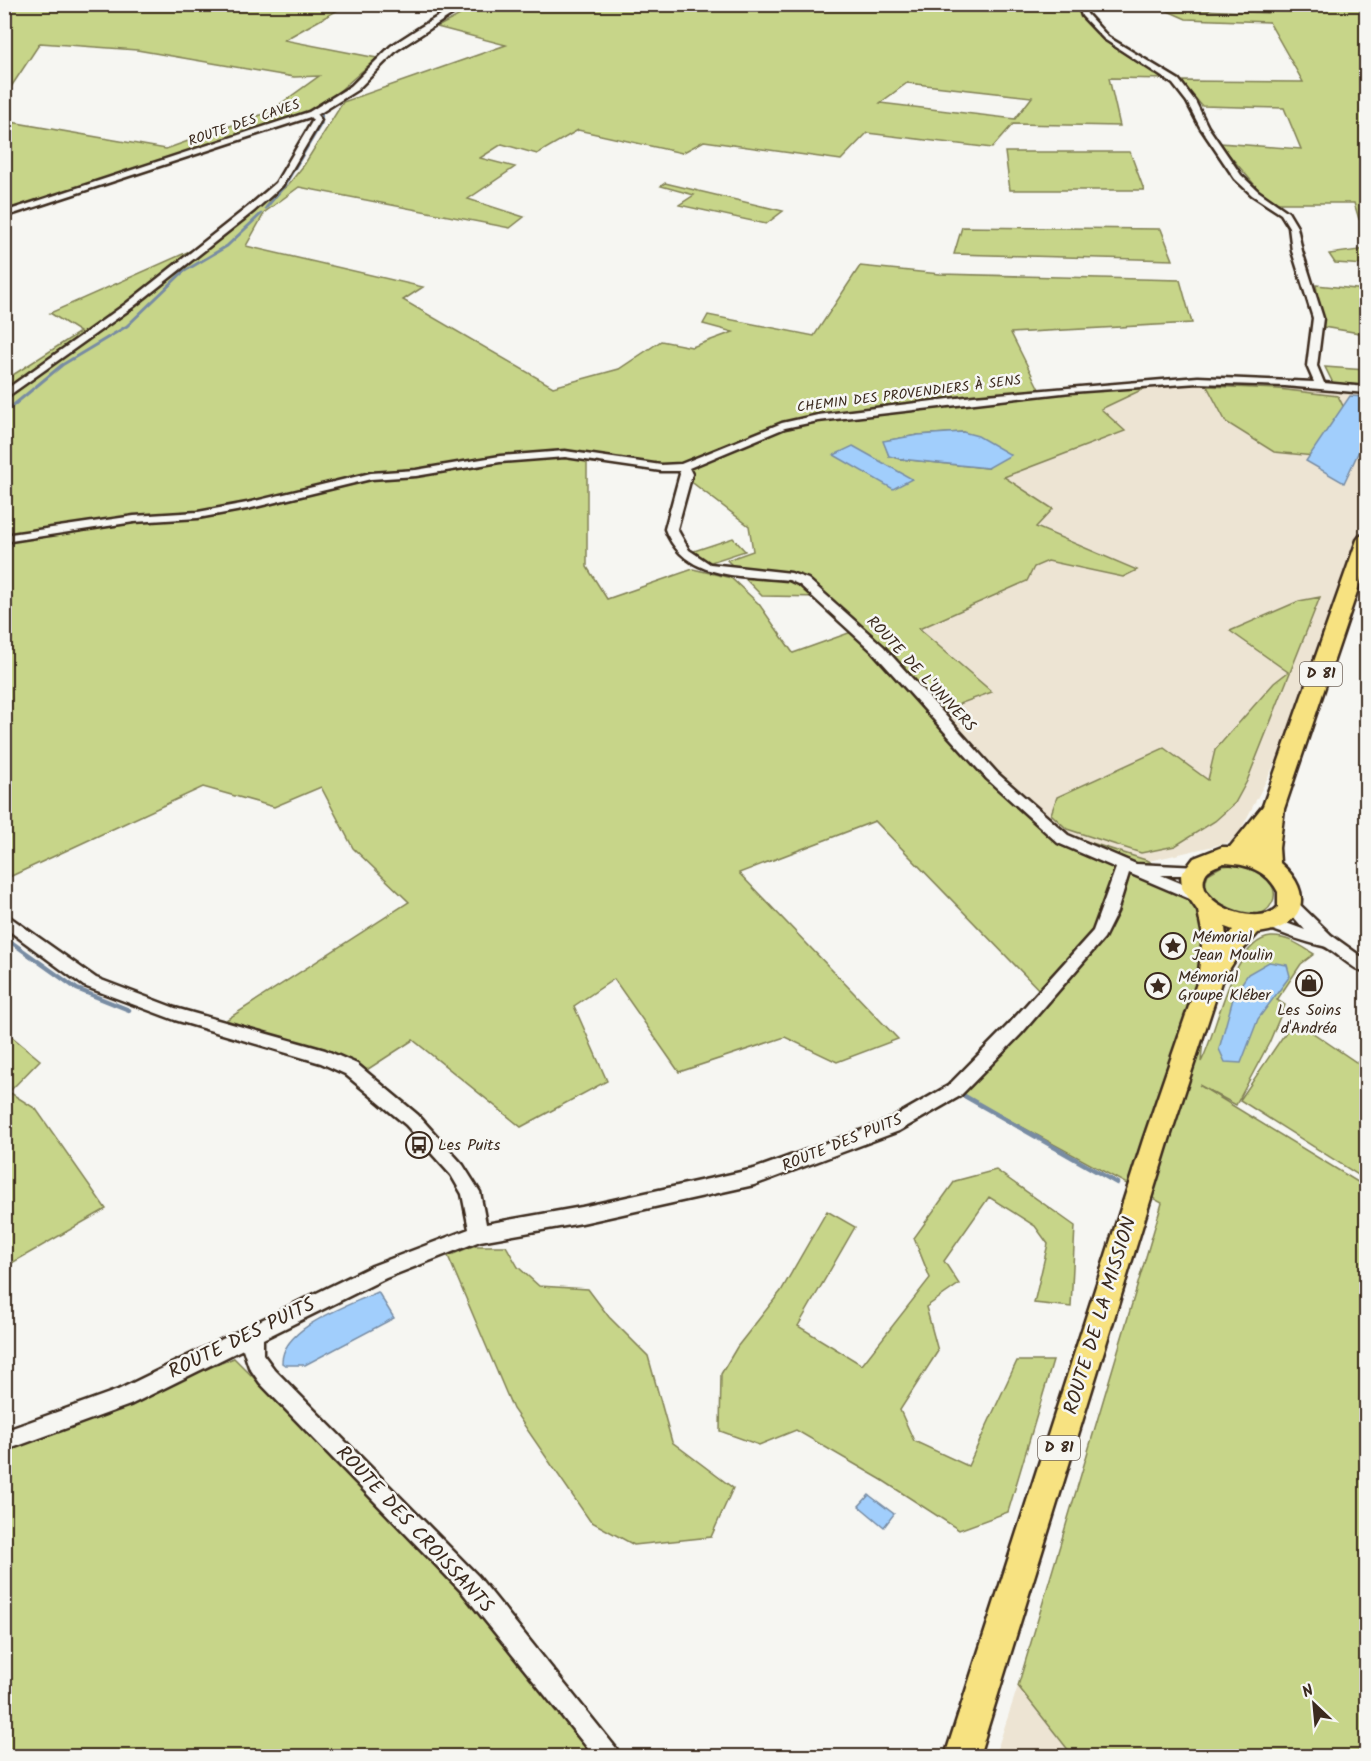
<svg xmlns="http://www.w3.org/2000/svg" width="1371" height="1761" font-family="Kalam,sans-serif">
  <rect width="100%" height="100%" fill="#f6f6f2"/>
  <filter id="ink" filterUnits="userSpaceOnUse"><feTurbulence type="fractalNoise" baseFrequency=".0167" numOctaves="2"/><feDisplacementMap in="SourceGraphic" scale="12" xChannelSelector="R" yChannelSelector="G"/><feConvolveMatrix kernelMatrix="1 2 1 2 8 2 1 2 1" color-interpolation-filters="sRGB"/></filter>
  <g filter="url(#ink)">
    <path fill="#ede4d3" d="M 1235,380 L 1334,385 L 1366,390 L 1366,516 L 1285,744 L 1235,841 L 1149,861 L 1060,833 L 995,775 L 936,712 L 918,629 L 1027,581 L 1034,567 L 1048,561 L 1123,577 L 1136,569 L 1036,526 L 1053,509 L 1003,477 L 1124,431 L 1100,409 L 1156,383 Z
      M 1018,1686 L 1072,1756 L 995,1756 Z"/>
    <path fill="#c7d589" stroke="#818054" stroke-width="1.5" fill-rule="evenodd" d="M 1274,4 L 1366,5 L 1366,225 L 1359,219 L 1354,203 L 1270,203 L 1219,143 L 1301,149 L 1284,108 L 1202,106 L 1181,81 L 1303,82 L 1269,22 L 1186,19 L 1161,8 L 1267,13 L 1261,7 Z
      M 5,5 L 347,5 L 284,40 L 377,58 L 329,100 L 312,110 L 5,215 L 5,121 L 166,149 L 269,112 L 319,76 L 294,77 L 137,50 L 40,43 L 5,96 Z
      M 479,5 L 1079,5 C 1094,41 1137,59 1170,79 L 1109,78 L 1120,126 L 1013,124 L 992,148 L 867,133 L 841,160 L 704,141 L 682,153 L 578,130 L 537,154 L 502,144 L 480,158 L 515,167 L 468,199 L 524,217 L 510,228 L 299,187 L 265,212 L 246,246 L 423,287 L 403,300 L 553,387 L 619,369 L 661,341 L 692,347 L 733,332 L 703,324 L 708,315 L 814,336 L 860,266 L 940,274 L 1180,280 L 1192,323 L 1011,333 L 1040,391 L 1156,383 L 1101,409 L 1125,431 L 1004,477 L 1053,509 L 1036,527 L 1137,570 L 1123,577 L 1048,561 L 1034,567 L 1027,581 L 919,629 L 992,692 L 937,712 L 995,775 L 1060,833 L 1149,861 L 1213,926 L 1201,1062 C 1217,1033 1232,940 1271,937 C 1288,936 1301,946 1314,954 L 1301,964 L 1277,1000 L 1285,1005 L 1269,1043 L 1236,1105 L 1199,1085 L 1366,1187 L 1366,1756 L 1073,1756 L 1018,1686 L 1162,1203 L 963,1095 L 1047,998 L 875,821 L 739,873 L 898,1039 L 837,1062 L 785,1037 L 679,1072 L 614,979 L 574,1006 L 607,1081 L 521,1127 L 413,1040 L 362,1073 L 332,1053 L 226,1020 L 409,902 L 353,848 L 321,787 L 274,807 L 203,787 L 5,879 L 5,380 L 80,332 L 50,313 L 219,238 L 288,185 L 304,165 L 343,102 L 506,45 L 437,27 ZM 907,83 L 1032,97 L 1015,119 L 880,103 ZM 963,432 L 988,468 L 900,459 L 889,456 L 884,441 L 918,435 ZM 587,462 L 677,471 L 749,526 L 753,551 L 727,560 L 762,596 L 824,597 L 860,629 L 793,653 L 759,604 L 731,578 L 693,569 L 607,599 L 587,567 Z
      M 1005,152 L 1130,152 L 1144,190 L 1010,190 Z
      M 665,183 L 783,211 L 766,224 L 679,205 L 694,195 L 661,186 Z
      M 962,227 L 1161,229 L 1173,260 L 954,254 Z
      M 1366,249 L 1366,265 L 1335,263 L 1329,254 Z
      M 1316,285 L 1366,290 L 1366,334 L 1323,327 Z
      M 1325,367 L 1366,370 L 1366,390 L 1334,385 Z
      M 1207,386 L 1278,389 L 1338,396 L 1348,416 L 1324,457 L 1274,452 L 1226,422 Z
      M 733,538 L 745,551 L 705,564 L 688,553 Z
      M 1320,597 L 1247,781 L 1235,803 L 1215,821 L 1175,846 L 1141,853 L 1067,829 L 1051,814 L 1057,797 L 1164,748 L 1208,780 L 1215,750 L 1274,683 L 1288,672 L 1230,631 L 1299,601 Z
      M 1233,865 C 1306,875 1270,944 1216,902 C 1206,894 1203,886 1208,874 L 1222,866 Z
      M 1294,1020 L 1366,1069 L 1366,1180 L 1240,1100 Z
      M 5,1031 L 40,1060 L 9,1092 L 36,1109 L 106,1209 L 5,1267 Z
      M 996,1170 L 1075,1226 L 1071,1307 L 1034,1303 L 1048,1244 L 1035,1226 L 989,1197 L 944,1261 L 959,1284 L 926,1307 L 938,1351 L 900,1410 L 914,1441 L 968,1466 L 1017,1361 L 1053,1361 L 1008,1512 L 959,1530 L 882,1480 L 796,1430 L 759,1445 L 720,1431 L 721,1374 L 737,1347 L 781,1291 L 827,1211 L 855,1227 L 798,1326 L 862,1365 L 930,1278 L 914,1238 L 955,1181 Z
      M 473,1246 L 506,1246 L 518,1267 L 539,1286 L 588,1289 L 609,1317 L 648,1356 L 672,1442 L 733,1488 L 711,1537 L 634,1545 L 590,1521 L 513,1409 L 448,1256 Z
      M 234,1358 L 450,1574 L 600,1756 L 5,1756 L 5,1449 Z"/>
    <path fill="#a1cefc" stroke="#788ca3" stroke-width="1.5" d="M 1350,396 L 1366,397 L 1366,436 L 1344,483 L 1306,461 Z
      M 963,432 L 978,436 L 1011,455 L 988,468 L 900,459 L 889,456 L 883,441 L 918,435 Z
      M 853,446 L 912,479 L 893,489 L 834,455 Z
      M 1269,962 L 1287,965 L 1290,976 L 1258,1019 L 1241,1063 L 1225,1062 L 1219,1049 L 1234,995 L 1248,974 Z
      M 378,1292 L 394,1318 L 305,1365 L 285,1365 L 282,1363 C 281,1327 350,1305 378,1292 Z
      M 869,1495 L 894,1514 L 884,1527 L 859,1506 Z"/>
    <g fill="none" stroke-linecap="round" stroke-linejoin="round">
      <path stroke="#788ca3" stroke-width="2" d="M 373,66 L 391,46 L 421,27
        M 322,119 L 322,113 L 346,97
        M 272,201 L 284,187 L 322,123"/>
      <path stroke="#788ca3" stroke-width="3" d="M 266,208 L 273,199
        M 4,413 L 62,365 L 127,326 L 183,272 L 227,246 L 261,214"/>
      <path stroke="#788ca3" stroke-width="4.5" d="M 4,937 L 77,989 L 129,1010
        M 961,1094 L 1117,1183"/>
      <defs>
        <path id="street" d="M 459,4 L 468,4 L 397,50 L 357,90 L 317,115 L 321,120 L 282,186 L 254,211 L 133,307 L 4,399 L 4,391 L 127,303 L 248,207 L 276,183 L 313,120 L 310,117 L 4,217 L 4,212 L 309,112 L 351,86 L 391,46 L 419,28 Z
          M 1078,4 L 1084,4 L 1087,14 L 1108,37 L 1179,80 L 1195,101 L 1208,127 L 1241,175 L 1258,191 L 1288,212 L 1297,227 L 1302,251 L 1323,318 L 1317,366 L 1324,383 L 1366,387 L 1366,393 L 1285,386 L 1198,383 L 1071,392 L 818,421 L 785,428 L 689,468 L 692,474 L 677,529 L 689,550 L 710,564 L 791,573 L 808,579 L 883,646 L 997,773 L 1068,835 L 1136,864 L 1199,867 L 1201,871 L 1199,875 L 1161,875 L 1200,891 L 1203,895 L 1200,899 L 1190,899 L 1129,873 L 1117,912 L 1104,938 L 1021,1034 L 960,1096 L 899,1131 L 754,1185 L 582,1223 L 480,1241 L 386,1278 L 263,1339 L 263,1354 L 274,1369 L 478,1576 L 616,1748 L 620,1756 L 594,1756 L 462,1592 L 260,1383 L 249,1367 L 243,1349 L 130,1405 L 4,1451 L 4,1431 L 118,1390 L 372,1266 L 469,1229 L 462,1194 L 451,1175 L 406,1125 L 345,1074 L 321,1063 L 175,1020 L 84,986 L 4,927 L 4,913 L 96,978 L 175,1008 L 325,1050 L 357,1064 L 418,1115 L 463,1165 L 480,1192 L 486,1224 L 582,1207 L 754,1169 L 887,1121 L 948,1086 L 1009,1024 L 1093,931 L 1116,868 L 1058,843 L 987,779 L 873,652 L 800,585 L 789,580 C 742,575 685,581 665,529 L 680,474 L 679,471 L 661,471 L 565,457 L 500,462 L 416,476 L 371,479 L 247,509 L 198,518 L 134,522 L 4,542 L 4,535 L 134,516 L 198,512 L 247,503 L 371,473 L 416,470 L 500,456 L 565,451 L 661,465 L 681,464 L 782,423 L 818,415 L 974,396 L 1198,377 L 1314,382 L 1307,366 L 1313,318 L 1292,251 L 1289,227 L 1281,214 L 1252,195 L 1235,179 L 1200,127 L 1187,102 L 1173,84 L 1104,39 L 1082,16 Z
          M 1198,4 L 1276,4 L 1273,6 Z
          M 1291,899 L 1296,901 L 1331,935 L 1366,960 L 1366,973 C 1351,969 1332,948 1323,946 C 1303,942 1284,934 1265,927 L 1262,923 L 1265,919 L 1270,917 L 1305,930 L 1283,905 L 1286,901 Z"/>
        <path id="primary" d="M 1366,535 L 1366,565 L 1284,809 L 1279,848 L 1280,863 C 1316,894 1304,928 1258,933 L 1239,954 L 1221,982 L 1169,1140 L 979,1756 L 945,1756 L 1143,1140 L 1198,980 L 1203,936 L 1198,911 L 1182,888 L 1181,875 L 1194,858 L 1222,847 L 1230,847 L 1263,806 L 1357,540 L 1360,536 ZM 1224,863 C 1247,864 1267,870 1278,892 L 1278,907 C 1258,929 1193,903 1205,875 C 1208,868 1217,866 1224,863 ZM 1225,927 L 1233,930 L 1226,938 Z"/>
      </defs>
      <use href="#street" stroke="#3b2a1e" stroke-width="5"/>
      <use href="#primary" stroke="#3b2a1e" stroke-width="5"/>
      <use href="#street" fill="#f6f6f2" fill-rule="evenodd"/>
      <use href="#primary" fill="#f7e281" fill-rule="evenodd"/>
    </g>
  </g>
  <defs>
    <symbol id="sight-ring" viewBox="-11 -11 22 22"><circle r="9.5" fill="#f6f6f2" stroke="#3b2a1e" stroke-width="1.5"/><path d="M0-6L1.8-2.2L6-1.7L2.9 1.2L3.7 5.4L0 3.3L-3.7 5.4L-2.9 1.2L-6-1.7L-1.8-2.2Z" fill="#3b2a1e"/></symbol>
    <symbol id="shop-ring" viewBox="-11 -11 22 22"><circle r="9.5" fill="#f6f6f2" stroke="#3b2a1e" stroke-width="1.5"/><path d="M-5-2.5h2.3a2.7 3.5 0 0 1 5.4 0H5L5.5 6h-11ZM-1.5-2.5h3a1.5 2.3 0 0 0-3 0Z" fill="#3b2a1e"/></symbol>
    <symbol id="bus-ring" viewBox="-11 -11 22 22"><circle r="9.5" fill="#f6f6f2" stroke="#3b2a1e" stroke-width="1.5"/><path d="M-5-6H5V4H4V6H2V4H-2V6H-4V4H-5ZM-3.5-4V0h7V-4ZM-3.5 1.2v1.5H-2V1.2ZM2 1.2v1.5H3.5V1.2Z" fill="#3b2a1e"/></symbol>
  </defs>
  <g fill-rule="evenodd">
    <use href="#sight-ring" x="1158" y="931" width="30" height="30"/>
    <use href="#shop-ring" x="1294" y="968" width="30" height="30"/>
    <use href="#sight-ring" x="1143" y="971" width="30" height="30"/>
    <use href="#bus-ring" x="404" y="1130" width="30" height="30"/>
  </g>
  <g text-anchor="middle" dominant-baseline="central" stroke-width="5" stroke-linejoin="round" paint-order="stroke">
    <g font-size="14" fill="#3b2a1e" stroke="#f6f6f2">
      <text transform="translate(244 123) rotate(-19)">ROUTE DES CAVES</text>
      <text transform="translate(909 394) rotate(-7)">CHEMIN DES PROVENDIERS À SENS</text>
    </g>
    <g fill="#f6f6f2" stroke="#73675e" stroke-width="1.5">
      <rect x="1300" y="662" width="42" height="24" rx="4.5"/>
      <rect x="1038" y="1436" width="42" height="24" rx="4.5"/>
    </g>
    <g font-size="15" font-weight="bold" fill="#3b2a1e">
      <text x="1321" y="674">D 81</text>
      <text x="1059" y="1448">D 81</text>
    </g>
    <g font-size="16" fill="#3b2a1e" stroke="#f6f6f2">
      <text transform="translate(921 674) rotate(47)">ROUTE DE L'UNIVERS</text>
      <text transform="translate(842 1143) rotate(-22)">ROUTE DES PUITS</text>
    </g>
    <g font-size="16" fill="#3b2a1e" stroke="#f6f6f2" text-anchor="start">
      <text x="1192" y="937">Mémorial<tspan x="1192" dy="18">Jean Moulin</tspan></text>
      <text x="1178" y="977">Mémorial<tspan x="1178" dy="18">Groupe Kléber</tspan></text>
      <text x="1309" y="1010" text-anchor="middle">Les Soins<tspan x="1309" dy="18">d'Andréa</tspan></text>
      <text x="438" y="1145">Les Puits</text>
    </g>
    <g font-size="20" fill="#3b2a1e" stroke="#f6f6f2">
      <text transform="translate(1101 1316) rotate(-73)">ROUTE DE LA MISSION</text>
      <text transform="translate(242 1339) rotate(-26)">ROUTE DES PUITS</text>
      <text transform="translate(414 1530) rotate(47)">ROUTE DES CROISSANTS</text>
    </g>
  </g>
  <rect width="1371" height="1761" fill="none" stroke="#f6f6f2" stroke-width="24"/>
  <rect x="12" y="12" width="1347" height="1737" fill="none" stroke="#3b2a1e" stroke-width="2" filter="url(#ink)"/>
  <g transform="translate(1314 1704) rotate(334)" stroke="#f6f6f2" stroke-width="4.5" paint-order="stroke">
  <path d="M0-4.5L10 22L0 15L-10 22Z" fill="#3b2a1e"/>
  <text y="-9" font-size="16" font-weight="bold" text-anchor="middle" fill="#3b2a1e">N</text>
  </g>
</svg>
